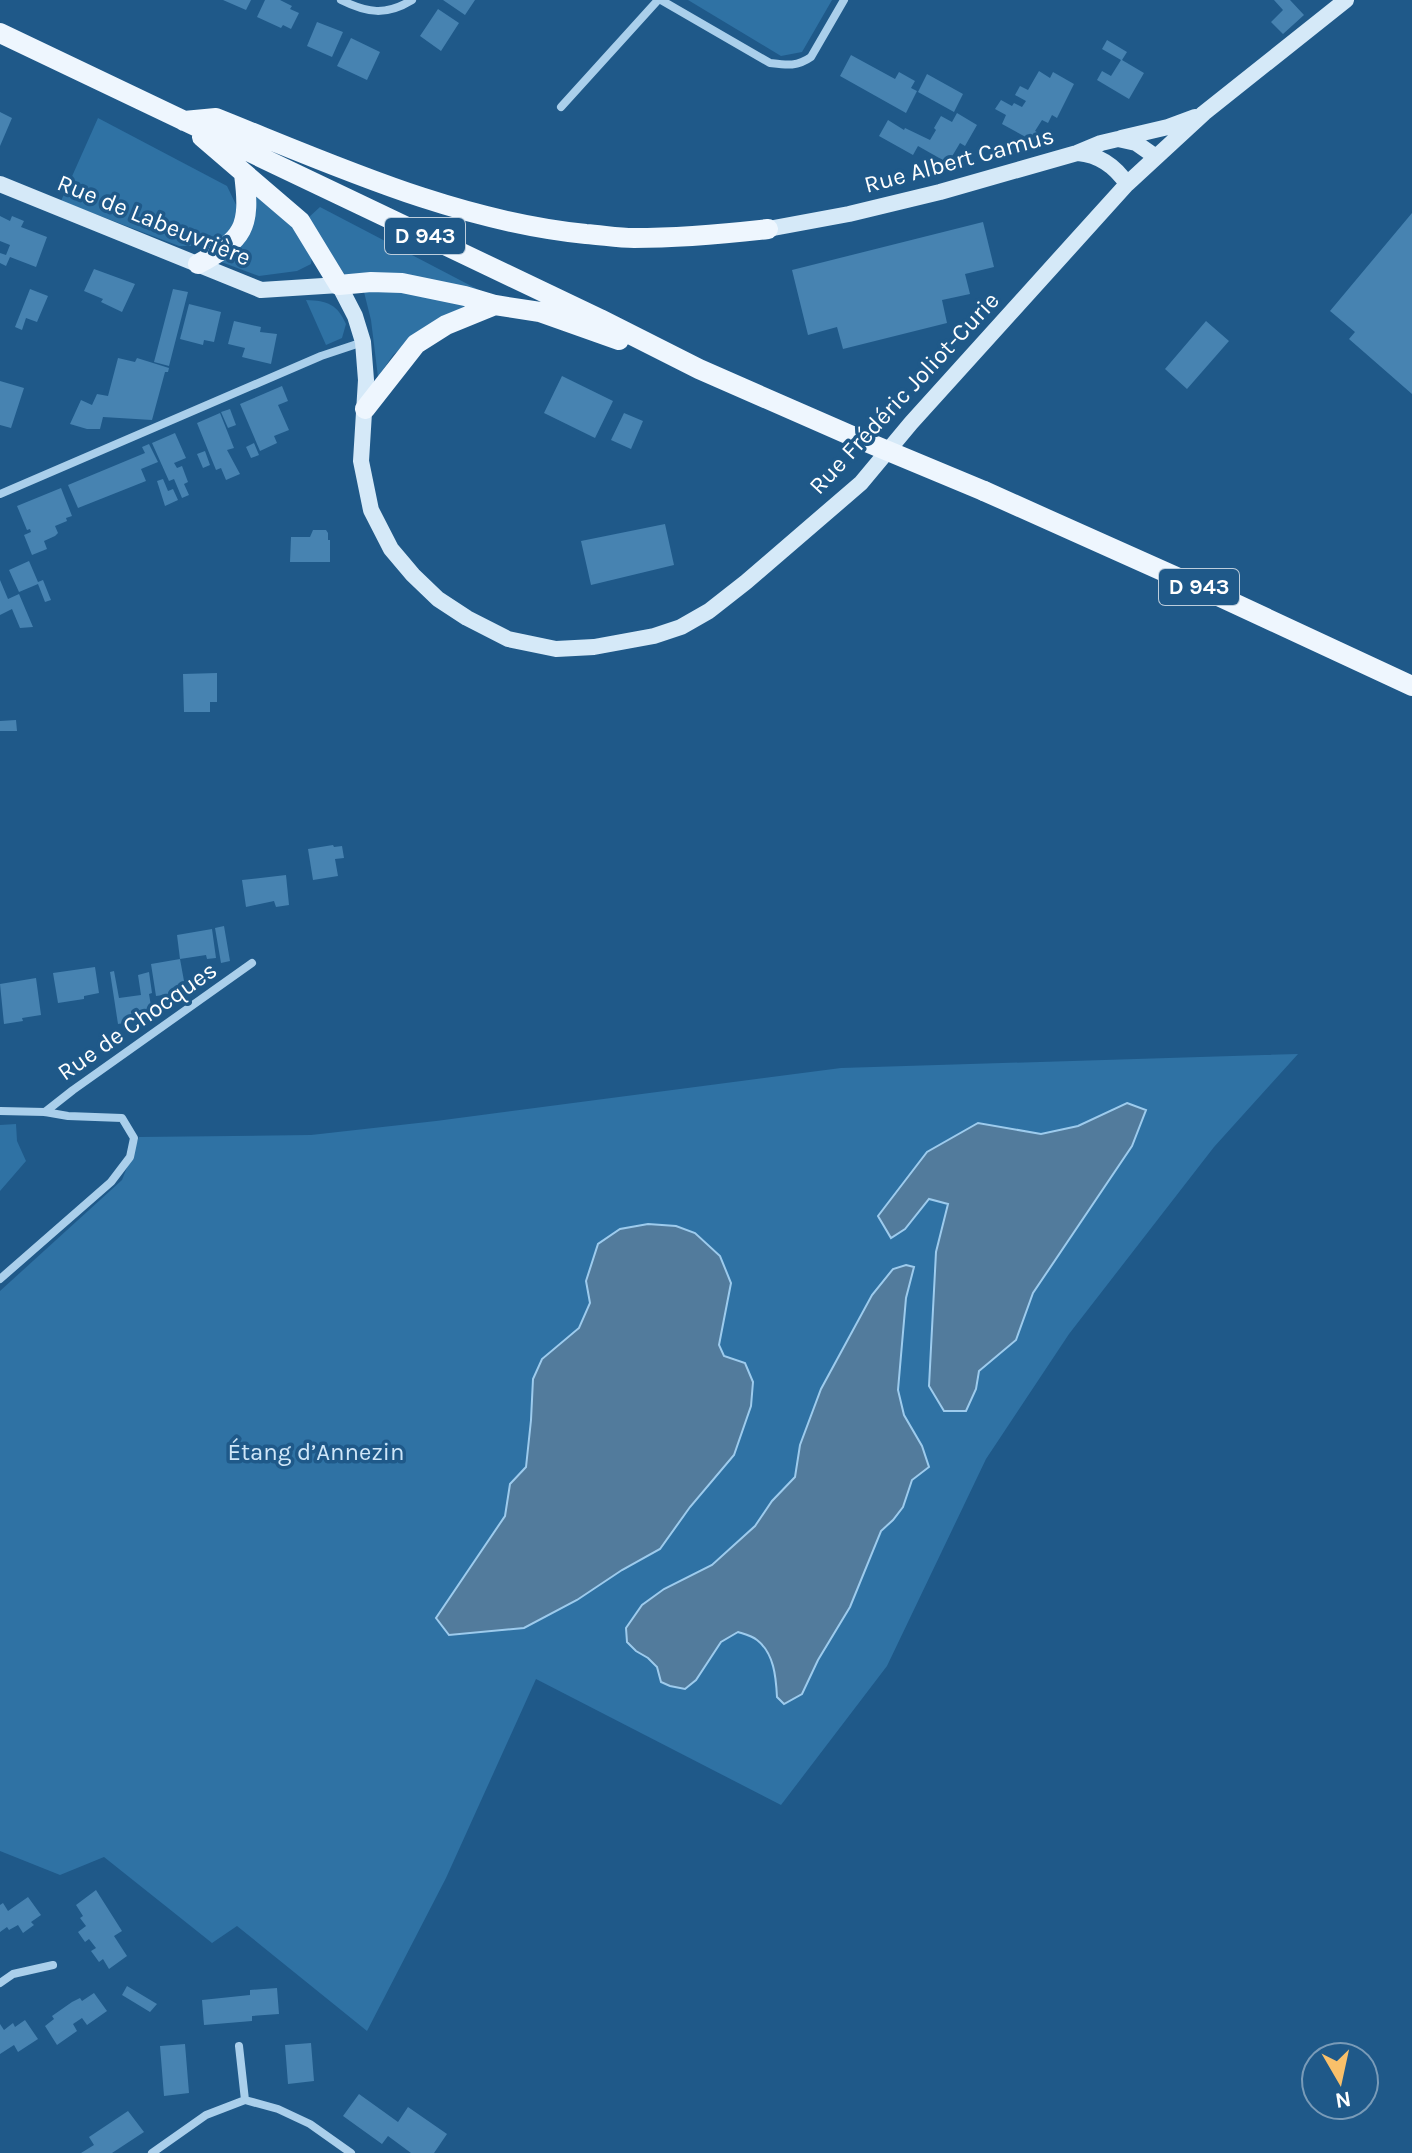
<svg xmlns="http://www.w3.org/2000/svg" width="1412" height="2153" font-family="Karla,sans-serif">
  <rect width="100%" height="100%" fill="#1f5989"/>
  <path fill="#2f72a4" d="M 688,0 L 832,0 L 802,52 L 781,56 Z
    M 98,118 L 227,186 L 239,211 L 231,234 L 208,246 L 179,246 L 61,201 Z
    M 256,194 L 293,220 L 313,251 L 311,264 L 297,271 L 259,276 L 216,260 Z
    M 320,207 L 479,290 L 345,275 L 308,218 Z
    M 363,288 L 436,296 L 476,303 L 423,328 L 393,355 L 378,377 L 371,320 Z
    M 306,300 C 328,301 337,304 346,324 L 342,338 L 326,345 Z
    M 1298,1054 L 1214,1147 L 1069,1334 L 986,1459 L 887,1666 L 781,1805 L 536,1679 L 446,1878 L 367,2031 L 237,1926 L 212,1943 L 104,1857 L 60,1875 L 0,1851 L 0,1291 L 122,1180 L 139,1137 L 311,1135 L 436,1121 L 841,1068 Z
    M 16,1124 L 17,1141 L 26,1161 L 0,1191 L 0,1125 Z"/>
  <path fill="#527b9c" stroke="#9dcbed" stroke-width="2" d="M 1127,1103 L 1146,1110 L 1132,1146 L 1033,1293 L 1016,1340 L 979,1371 L 976,1389 L 966,1411 L 944,1411 L 929,1386 L 936,1252 L 948,1204 L 929,1199 L 905,1229 L 891,1238 L 878,1216 L 927,1152 L 978,1123 L 1041,1134 L 1078,1126 Z
    M 648,1224 L 676,1226 L 695,1233 L 720,1256 L 731,1283 L 719,1345 L 724,1356 L 745,1363 L 753,1382 L 751,1406 L 734,1455 L 690,1507 L 660,1549 L 622,1570 L 577,1600 L 524,1628 L 449,1635 L 436,1618 L 505,1516 L 510,1484 L 526,1467 L 531,1420 L 533,1379 L 542,1359 L 579,1328 L 590,1303 L 586,1281 L 598,1244 L 620,1229 Z
    M 906,1265 L 914,1267 L 906,1298 L 898,1390 L 904,1415 L 922,1446 L 929,1467 L 912,1480 L 903,1507 L 893,1520 L 881,1531 L 850,1607 L 818,1660 L 802,1694 L 784,1704 L 777,1697 C 776,1677 774,1653 757,1640 C 752,1636 744,1634 738,1632 L 721,1642 L 696,1680 L 685,1689 L 670,1686 L 661,1682 L 657,1667 L 648,1658 L 636,1651 L 627,1642 L 626,1628 L 642,1605 L 664,1589 L 712,1565 L 755,1526 L 772,1501 L 795,1477 L 800,1445 L 821,1389 L 872,1295 L 893,1269 Z"/>
  <path fill="#4783b1" d="M 223,0 L 251,0 L 246,10 Z
    M 265,0 L 280,0 L 292,6 L 290,9 L 299,13 L 291,29 L 283,25 L 281,28 L 257,17 Z
    M 443,0 L 475,0 L 465,15 Z
    M 1274,0 L 1290,0 L 1304,15 L 1283,34 L 1271,22 L 1283,10 Z
    M 438,9 L 459,23 L 441,51 L 420,36 Z
    M 317,22 L 343,32 L 332,57 L 307,46 Z
    M 351,38 L 380,52 L 367,80 L 337,66 Z
    M 1107,40 L 1127,52 L 1122,60 L 1144,73 L 1129,99 L 1097,80 L 1102,71 L 1111,76 L 1121,60 L 1102,49 Z
    M 851,55 L 895,79 L 899,72 L 915,81 L 911,88 L 917,91 L 906,113 L 840,76 Z
    M 1039,71 L 1050,78 L 1053,72 L 1074,84 L 1057,118 L 1052,115 L 1048,123 L 1042,120 L 1035,131 L 1040,134 L 1035,142 L 1002,124 L 1006,115 L 995,109 L 1001,100 L 1012,106 L 1014,103 L 1022,107 L 1026,101 L 1015,95 L 1020,86 L 1028,90 Z
    M 927,74 L 963,94 L 954,112 L 918,92 Z
    M 0,112 L 12,118 L 0,146 Z
    M 957,113 L 977,125 L 965,146 L 960,143 L 948,163 L 918,146 L 913,155 L 879,136 L 888,120 L 904,130 L 905,128 L 930,140 L 936,130 L 934,128 L 941,116 L 952,122 Z
    M 1412,213 L 1412,394 L 1349,339 L 1355,332 L 1330,311 Z
    M 0,216 L 10,221 L 12,216 L 24,221 L 21,227 L 47,237 L 36,267 L 10,257 L 6,266 L 0,263 L 0,253 L 6,255 L 10,245 L 0,241 Z
    M 983,222 L 994,267 L 965,274 L 970,294 L 942,300 L 947,323 L 843,349 L 837,327 L 808,335 L 792,270 Z
    M 94,269 L 135,284 L 122,312 L 101,302 L 103,299 L 84,291 Z
    M 30,289 L 48,296 L 37,322 L 26,318 L 22,330 L 15,327 Z
    M 173,289 L 188,292 L 169,366 L 154,362 Z
    M 189,304 L 221,312 L 214,342 L 204,340 L 203,345 L 180,339 Z
    M 234,321 L 261,327 L 260,332 L 277,334 L 271,364 L 242,357 L 245,348 L 228,344 Z
    M 1206,321 L 1229,341 L 1187,389 L 1165,369 Z
    M 118,358 L 135,362 L 137,358 L 169,368 L 168,372 L 165,372 L 152,420 L 103,417 L 100,429 L 87,429 L 70,424 L 81,400 L 92,405 L 97,394 L 108,396 Z
    M 562,376 L 613,401 L 595,438 L 544,413 Z
    M 0,381 L 24,388 L 11,428 L 0,425 Z
    M 282,386 L 288,401 L 278,405 L 289,430 L 274,436 L 277,443 L 260,451 L 240,404 Z
    M 230,409 L 236,425 L 228,428 L 221,412 Z
    M 220,413 L 234,448 L 227,450 L 240,474 L 226,480 L 221,468 L 216,470 L 197,423 Z
    M 624,413 L 643,421 L 631,449 L 611,440 Z
    M 175,433 L 186,458 L 174,463 L 177,468 L 182,466 L 188,482 L 184,484 L 189,495 L 182,498 L 174,479 L 169,481 L 152,443 Z
    M 254,443 L 259,455 L 251,458 L 246,447 Z
    M 149,444 L 158,462 L 141,469 L 146,481 L 78,508 L 68,485 L 145,453 L 142,447 Z
    M 205,451 L 210,465 L 203,468 L 197,454 Z
    M 163,479 L 168,491 L 173,489 L 178,500 L 165,506 L 157,481 Z
    M 61,488 L 72,516 L 66,518 L 67,521 L 55,526 L 58,533 L 55,536 L 44,541 L 47,549 L 32,555 L 24,535 L 31,532 L 30,529 L 27,530 L 17,506 Z
    M 665,524 L 674,565 L 591,585 L 581,541 Z
    M 313,530 L 326,530 L 328,533 L 328,540 L 330,540 L 330,562 L 290,562 L 291,537 L 310,537 Z
    M 29,561 L 38,582 L 43,580 L 51,600 L 45,602 L 38,584 L 19,592 L 9,570 Z
    M 0,580 L 8,599 L 19,594 L 33,627 L 20,628 L 12,609 L 0,615 Z
    M 217,673 L 217,702 L 210,702 L 210,712 L 184,712 L 183,674 Z
    M 16,720 L 17,731 L 0,731 L 0,721 Z
    M 333,845 L 334,847 L 342,846 L 344,858 L 335,859 L 338,876 L 313,880 L 308,849 Z
    M 286,875 L 289,905 L 276,907 L 274,901 L 246,907 L 242,880 Z
    M 224,926 L 230,961 L 221,963 L 215,928 Z
    M 212,929 L 216,958 L 207,959 L 206,955 L 180,959 L 186,992 L 156,996 L 151,964 L 180,959 L 177,935 Z
    M 95,967 L 99,993 L 84,996 L 84,999 L 58,1003 L 53,973 Z
    M 114,971 L 119,998 L 141,995 L 138,975 L 149,972 L 152,993 L 149,994 L 153,1018 L 118,1024 L 110,972 Z
    M 36,978 L 41,1015 L 22,1018 L 23,1021 L 4,1024 L 0,984 Z
    M 96,1890 L 122,1931 L 114,1936 L 127,1956 L 109,1969 L 103,1959 L 99,1962 L 91,1951 L 96,1948 L 89,1939 L 85,1942 L 78,1932 L 86,1926 L 80,1918 L 83,1916 L 76,1905 Z
    M 28,1897 L 41,1915 L 31,1922 L 34,1925 L 23,1933 L 18,1925 L 9,1930 L 7,1927 L 0,1932 L 0,1905 L 3,1903 L 8,1911 Z
    M 127,1986 L 157,2004 L 150,2012 L 122,1995 Z
    M 277,1988 L 279,2014 L 252,2016 L 252,2021 L 204,2025 L 202,2000 L 250,1995 L 250,1990 Z
    M 94,1993 L 107,2011 L 87,2025 L 82,2018 L 73,2024 L 77,2031 L 57,2045 L 45,2026 L 54,2019 L 52,2016 L 72,2002 L 80,1998 L 82,2001 Z
    M 25,2020 L 38,2039 L 18,2052 L 14,2045 L 0,2054 L 0,2024 L 4,2030 L 13,2023 L 15,2027 Z
    M 311,2043 L 314,2081 L 288,2084 L 285,2045 Z
    M 185,2044 L 189,2093 L 164,2096 L 160,2046 Z
    M 359,2094 L 398,2122 L 408,2107 L 447,2134 L 434,2153 L 411,2153 L 388,2136 L 382,2144 L 343,2116 Z
    M 128,2111 L 144,2132 L 112,2153 L 81,2153 L 94,2145 L 89,2137 Z"/>
  <g fill="none" stroke-linecap="round" stroke-linejoin="round">
    <path stroke="#aacfeb" stroke-width="8" d="M 341,0 C 367,13 386,16 412,0
      M 661,0 L 770,63 C 786,65 797,67 811,57 L 844,0
      M 561,107 L 658,0
      M 0,494 L 321,356 L 363,342
      M 0,1111 L 45,1112 L 68,1116 L 122,1118 L 134,1138 L 130,1157 L 111,1182 L 0,1279
      M 45,1112 L 73,1090 L 252,963
      M 0,1983 L 13,1974 L 53,1965
      M 239,2046 L 245,2100
      M 152,2153 L 206,2115 L 245,2100 L 278,2109 L 310,2124 L 351,2153"/>
    <path stroke="#d5e9f8" stroke-width="16" d="M 1121,138 L 1168,127 L 1195,117
      M 1078,153 C 1100,155 1115,166 1127,184
      M 0,184 L 261,290 L 339,285 L 355,316 L 363,342 L 366,380 L 361,461 L 371,510 L 391,549 L 413,575 L 438,599 L 467,618 L 508,639 L 556,649 L 594,647 L 654,636 L 681,627 L 709,611 L 746,582 L 861,483 L 911,423 L 1127,184 L 1204,113 L 1346,0
      M 768,229 L 849,214 L 940,192 L 1077,153 L 1101,143 L 1118,139 L 1136,143 L 1156,157"/>
    <path stroke="#eef6fe" stroke-width="20" d="M 0,33 L 600,319 L 699,369 L 852,436
      M 184,121 L 216,118 C 336,166 456,221 586,234 C 602,235 618,238 634,238 C 679,238 723,234 768,229
      M 202,137 L 300,221 L 339,285 L 371,282 L 402,283 L 465,296 L 495,305 L 540,312 L 619,340
      M 198,264 C 244,239 251,228 244,174
      M 365,409 L 416,344 L 446,325 L 495,305
      M 984,491 L 1212,593 L 1412,686"/>
    <path stroke="#eef6fe" stroke-width="20" d="M 852,436 L 984,491"/>
  </g>
  <g text-anchor="middle" dominant-baseline="central" stroke-width="7" stroke-linejoin="round" paint-order="stroke">
    <g fill="#1f5989" stroke="#bccddc" stroke-width="2">
      <rect x="385" y="218" width="80" height="36" rx="6"/>
      <rect x="1159" y="569" width="80" height="36" rx="6"/>
    </g>
    <g font-size="22" font-weight="bold" fill="#fff">
      <text x="425" y="236">D 943</text>
      <text x="1199" y="587">D 943</text>
    </g>
    <g font-size="24" fill="#fff" stroke="#1f5989">
      <text transform="translate(959 160) rotate(-15)">Rue Albert Camus</text>
      <text transform="translate(154 220) rotate(22)">Rue de Labeuvrière</text>
      <text transform="translate(904 393) rotate(-47)">Rue Frédéric Joliot-Curie</text>
      <text transform="translate(137 1021) rotate(-35)">Rue de Chocques</text>
    </g>
    <g font-size="24" fill="#cfe6f8" stroke="#1f5989">
      <text x="316" y="1452">Étang d’Annezin</text>
    </g>
  </g>
  <g transform="translate(1340 2081) rotate(171)"><circle r="38" fill="#1f5989" stroke="#799bb8" stroke-width="2"/>
  <path d="M0-6L14 30L0 20L-14 30Z" fill="#f9c06a"/>
  <text y="-12" font-size="22" font-weight="bold" text-anchor="middle" fill="#ffffff">N</text>
  </g>
</svg>
